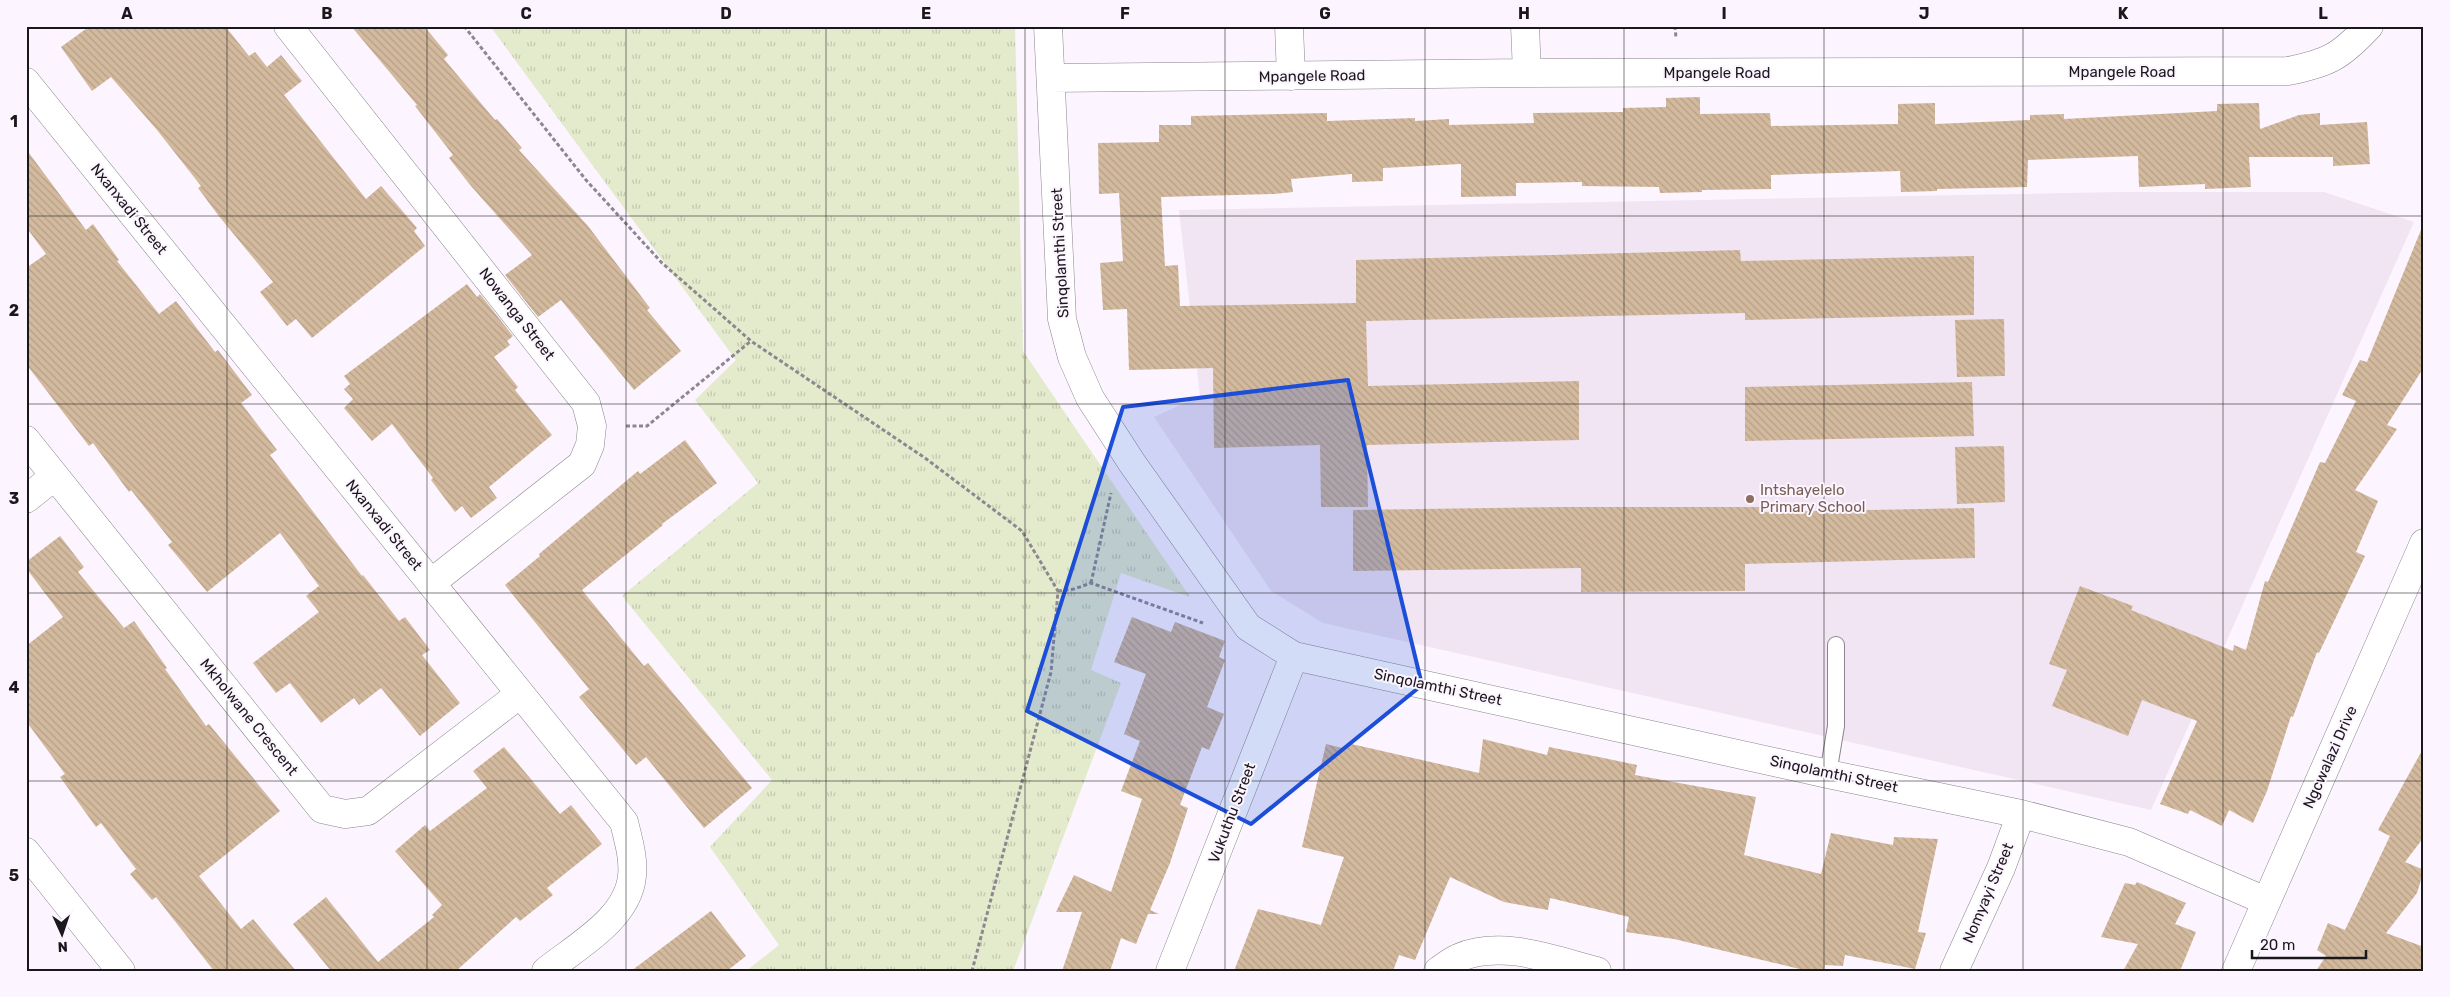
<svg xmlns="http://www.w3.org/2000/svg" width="2450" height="997" font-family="Rubik,sans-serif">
  <defs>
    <pattern id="grass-tufts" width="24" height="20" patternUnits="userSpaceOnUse" patternTransform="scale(1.25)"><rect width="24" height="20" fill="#e4eacc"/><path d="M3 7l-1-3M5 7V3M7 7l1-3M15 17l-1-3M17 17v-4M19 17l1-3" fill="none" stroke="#c3c8af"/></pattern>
    <pattern id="building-back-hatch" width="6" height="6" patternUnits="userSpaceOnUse" patternTransform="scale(1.25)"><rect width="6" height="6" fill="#d3ba9e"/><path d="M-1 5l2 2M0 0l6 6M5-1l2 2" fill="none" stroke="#b59f88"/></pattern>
  </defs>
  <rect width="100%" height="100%" fill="#fcf4fe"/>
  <path fill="#f1e4f3" d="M 2121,192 L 2324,192 L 2414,222 L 2151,810 L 1323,623 L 1271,591 L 1154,417 L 1200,396 L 1179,210 Z"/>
  <path fill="url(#grass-tufts)" d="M 490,26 L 1015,26 L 1023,351 L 1190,597 L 1121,573 L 1091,670 L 1121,683 L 1013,971 L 746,971 L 779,945 L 710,847 L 772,780 L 622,596 L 758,483 L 695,400 L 736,360 Z"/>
  <path fill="url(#building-back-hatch)" d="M 90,26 L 225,26 L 249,56 L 255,52 L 267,67 L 281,55 L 302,81 L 284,95 L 366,199 L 381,186 L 417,228 L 414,231 L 425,246 L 312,338 L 296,319 L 287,326 L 260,292 L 273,282 L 218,215 L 198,188 L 201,186 L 157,130 L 111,77 L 92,91 L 61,47 Z
    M 351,26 L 424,26 L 448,55 L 444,59 L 495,120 L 497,119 L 522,148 L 519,150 L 588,226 L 650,308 L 647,310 L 681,351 L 634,390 L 561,300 L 538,317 L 505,275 L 532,255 L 471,186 L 449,158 L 453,155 L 415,106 L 417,105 Z
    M 1700,97 L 1700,114 L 1770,113 L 1771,126 L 1898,124 L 1898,104 L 1935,103 L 1935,124 L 2030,120 L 2030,115 L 2064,114 L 2064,119 L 2217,111 L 2217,104 L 2259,103 L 2260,129 L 2299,115 L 2320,113 L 2320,125 L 2367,122 L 2370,164 L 2333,166 L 2333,157 L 2249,157 L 2251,187 L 2205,189 L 2205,184 L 2139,187 L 2138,156 L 2028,160 L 2027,187 L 1937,189 L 1937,191 L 1901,192 L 1900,171 L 1771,175 L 1771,189 L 1702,190 L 1702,192 L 1660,193 L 1659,187 L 1582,186 L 1582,182 L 1516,183 L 1516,196 L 1461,197 L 1461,164 L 1383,168 L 1383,181 L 1352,182 L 1352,174 L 1291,179 L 1293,192 L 1274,194 L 1161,197 L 1165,266 L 1178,265 L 1180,306 L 1356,303 L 1356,260 L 1740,250 L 1741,261 L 1974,256 L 1974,315 L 1745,320 L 1745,313 L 1366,321 L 1368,386 L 1579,381 L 1579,440 L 1367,445 L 1368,507 L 1321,507 L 1320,445 L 1214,448 L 1213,368 L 1129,370 L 1127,309 L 1103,310 L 1100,263 L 1123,261 L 1119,193 L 1099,194 L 1098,143 L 1159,142 L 1159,125 L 1191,125 L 1191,116 L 1327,113 L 1327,121 L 1415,118 L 1415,121 L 1449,119 L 1449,125 L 1534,123 L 1533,113 L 1623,112 L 1623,108 L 1666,107 L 1666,98 Z
    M 26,149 L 86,230 L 93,224 L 119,260 L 117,261 L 159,314 L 176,301 L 215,352 L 218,350 L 252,395 L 241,403 L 277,450 L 270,455 L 362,576 L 363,575 L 399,621 L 405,617 L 430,650 L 422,655 L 460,703 L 420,736 L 381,688 L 359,705 L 354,698 L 321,723 L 290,683 L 276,693 L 253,663 L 319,612 L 306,596 L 319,586 L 280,533 L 207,592 L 168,545 L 172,542 L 131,490 L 129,492 L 93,443 L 89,446 L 26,364 L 26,268 L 46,254 L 26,227 Z
    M 2423,225 L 2424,367 L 2387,425 L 2397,429 L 2355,490 L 2378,501 L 2356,552 L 2365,556 L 2319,653 L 2317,652 L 2293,717 L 2291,716 L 2267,791 L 2253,823 L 2229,810 L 2222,826 L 2190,810 L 2188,814 L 2160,804 L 2197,721 L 2142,700 L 2128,736 L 2052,706 L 2067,670 L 2049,664 L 2080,586 L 2133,606 L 2131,610 L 2233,651 L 2234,645 L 2246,650 L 2265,581 L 2268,582 L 2320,462 L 2325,463 L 2356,401 L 2342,395 L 2360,360 L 2367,362 Z
    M 467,284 L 477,297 L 480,294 L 513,336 L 507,341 L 510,345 L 494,357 L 518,387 L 515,390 L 552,435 L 489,487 L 497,498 L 471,518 L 462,506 L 455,512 L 431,480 L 433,478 L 392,424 L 372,441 L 344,408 L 353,399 L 344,389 L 350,384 L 344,376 Z
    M 2004,319 L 2005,376 L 1957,377 L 1955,320 Z
    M 1972,382 L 1974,436 L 1745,441 L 1745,387 Z
    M 685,440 L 717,483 L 662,524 L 663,525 L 582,590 L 644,666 L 648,663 L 752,788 L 704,828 L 646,757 L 636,765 L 579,697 L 589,689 L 505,585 L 540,556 L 539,554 L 638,471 L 640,474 Z
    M 2004,446 L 2005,502 L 1957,504 L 1955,447 Z
    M 1561,507 L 1765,507 L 1765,512 L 1974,508 L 1975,558 L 1745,564 L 1745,591 L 1581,592 L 1581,568 L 1353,571 L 1353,510 Z
    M 60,536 L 84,567 L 78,572 L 124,628 L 134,621 L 167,668 L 165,669 L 206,726 L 209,724 L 280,811 L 199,876 L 241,929 L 253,919 L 296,971 L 214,971 L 156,897 L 152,900 L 130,874 L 136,869 L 101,823 L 96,827 L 60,777 L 65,774 L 26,721 L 26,646 L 63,617 L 26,568 L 26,562 Z
    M 1132,617 L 1171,632 L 1175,622 L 1225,641 L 1219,657 L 1225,660 L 1207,707 L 1224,714 L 1209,750 L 1202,747 L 1180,805 L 1188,808 L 1170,863 L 1150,910 L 1159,914 L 1148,914 L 1136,944 L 1121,938 L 1110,971 L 1062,971 L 1082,912 L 1056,912 L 1074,875 L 1111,892 L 1142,799 L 1121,791 L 1140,741 L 1124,734 L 1146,674 L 1114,662 Z
    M 1483,739 L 1547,755 L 1549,747 L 1594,756 L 1637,765 L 1635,775 L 1756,797 L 1744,855 L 1821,874 L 1831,833 L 1893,845 L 1894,837 L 1938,839 L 1918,932 L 1926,933 L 1915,969 L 1845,955 L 1843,966 L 1825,965 L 1824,971 L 1808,971 L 1674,939 L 1626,932 L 1629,917 L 1550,898 L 1548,910 L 1504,902 L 1450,877 L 1415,960 L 1399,955 L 1393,971 L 1234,971 L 1258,909 L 1321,925 L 1344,857 L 1302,847 L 1326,744 L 1346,749 L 1347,743 L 1479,773 Z
    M 504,747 L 560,814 L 571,805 L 602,844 L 547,888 L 553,895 L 520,921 L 516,917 L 456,971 L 331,971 L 293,924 L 326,897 L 378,962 L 434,917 L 432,915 L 442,905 L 395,851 L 425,825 L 430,831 L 487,788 L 473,771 Z
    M 2424,747 L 2424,837 L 2405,862 L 2424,870 L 2417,893 L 2386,933 L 2424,947 L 2424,971 L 2316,971 L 2326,956 L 2317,950 L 2328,923 L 2345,930 L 2390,836 L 2378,830 Z
    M 2137,882 L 2186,903 L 2175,924 L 2196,932 L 2180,971 L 2123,971 L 2138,944 L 2101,937 L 2125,883 L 2135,885 Z
    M 711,911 L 746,956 L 727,971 L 631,971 Z"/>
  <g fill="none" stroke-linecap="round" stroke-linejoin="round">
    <defs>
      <path id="service" d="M 1828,774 L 1836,726 L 1836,645"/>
      <path id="minor" d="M 288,26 L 586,403 L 592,426 L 590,445 L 582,464 L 431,583
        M 1048,26 L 1062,319 L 1072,357 L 1090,398 L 1132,463 L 1248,627 L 1294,656 L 1828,774 L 2021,814 L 2129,842 L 2266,901
        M 1289,26 L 1291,76
        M 1525,26 L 1527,73
        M 1051,78 L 1527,73 L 2288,71 C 2329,63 2341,56 2369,26
        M 26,82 L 624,822 C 628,839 634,858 632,876 C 628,919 577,946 546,971
        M 26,440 L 322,809 L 345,814 L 368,811 L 520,694
        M 26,499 L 55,476
        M 26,852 L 121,971
        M 1170,971 L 1294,656
        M 1438,971 C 1444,967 1451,961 1458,958 C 1502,939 1553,960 1597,971
        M 1954,971 L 2001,868 L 2021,814
        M 2236,971 L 2424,543"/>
    </defs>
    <use href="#service" stroke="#8b848d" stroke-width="18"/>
    <use href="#minor" stroke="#8b848d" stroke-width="29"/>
    <path stroke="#8d888f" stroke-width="3" stroke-dasharray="4 2.5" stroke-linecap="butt" d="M 464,26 L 586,180 L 662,263 L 751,341 L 925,458 L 1022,531 L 1058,591 L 1051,672 L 972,971
      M 1675,26 L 1676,38
      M 626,426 L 647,426 L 751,341
      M 1091,583 L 1111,493
      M 1058,591 L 1074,589 L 1091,583 L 1203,623"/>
    <use href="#service" stroke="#fff" stroke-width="16"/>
    <use href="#minor" stroke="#fff" stroke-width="28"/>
  </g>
  <path fill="#1d4ed8" fill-opacity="0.2" stroke="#1d4ed8" stroke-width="4" stroke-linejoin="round" d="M 1348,380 L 1422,685 L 1251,824 L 1027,711 L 1123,407 Z"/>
  <path fill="none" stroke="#1a181b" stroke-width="1" stroke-opacity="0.55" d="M 227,26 L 227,971M 427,26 L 427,971M 626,26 L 626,971M 826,26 L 826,971M 1025,26 L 1025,971M 1225,26 L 1225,971M 1425,26 L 1425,971M 1624,26 L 1624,971M 1824,26 L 1824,971M 2023,26 L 2023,971M 2223,26 L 2223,971M 26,216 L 2424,216M 26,404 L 2424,404M 26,593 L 2424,593M 26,781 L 2424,781"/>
  <circle fill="#8d6e63" stroke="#fcf4fe" stroke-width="2" cx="1750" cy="499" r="5"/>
  <g text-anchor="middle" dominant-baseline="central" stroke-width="4" stroke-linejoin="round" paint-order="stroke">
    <g font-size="15" fill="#1a181b" stroke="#fcf4fe">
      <text x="2122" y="72">Mpangele Road</text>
      <text x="1717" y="73">Mpangele Road</text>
      <text transform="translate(1312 76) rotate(-1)">Mpangele Road</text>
      <text transform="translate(129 209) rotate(51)">Nxanxadi Street</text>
      <text transform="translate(1060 253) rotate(-93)">Sinqolamthi Street</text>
      <text transform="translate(517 314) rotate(52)">Nowanga Street</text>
      <text transform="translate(384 525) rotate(51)">Nxanxadi Street</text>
      <text transform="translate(1438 687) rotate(12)">Sinqolamthi Street</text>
      <text transform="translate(249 717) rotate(51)">Mkholwane Crescent</text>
      <text transform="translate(2330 757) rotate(-66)">Ngcwalazi Drive</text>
      <text transform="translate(1834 774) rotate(12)">Sinqolamthi Street</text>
      <text transform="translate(1232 813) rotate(-69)">Vukuthu Street</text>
      <text transform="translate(1988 893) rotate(-67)">Nomyayi Street</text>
    </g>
    <g font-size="15" fill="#785e54" stroke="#fcf4fe" text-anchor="start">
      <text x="1760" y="490">Intshayelelo<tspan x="1760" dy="17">Primary School</tspan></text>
    </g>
  </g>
  <rect width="2450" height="997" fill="none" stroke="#fcf4fe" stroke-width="55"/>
  <g transform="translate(62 934) rotate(177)" stroke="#fcf4fe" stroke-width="4" paint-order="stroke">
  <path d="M0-4L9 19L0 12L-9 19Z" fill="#1a181b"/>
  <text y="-8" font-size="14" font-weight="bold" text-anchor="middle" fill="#1a181b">N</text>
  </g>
  <path d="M2252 950v8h114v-8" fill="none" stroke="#1a181b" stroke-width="2.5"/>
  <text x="2260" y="950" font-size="15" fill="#1a181b" stroke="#fcf4fe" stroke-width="4" paint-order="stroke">20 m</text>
  <rect x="28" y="28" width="2394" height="942" fill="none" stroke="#1a181b" stroke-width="2"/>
  <g font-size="16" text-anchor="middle" font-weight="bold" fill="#1a181b">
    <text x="127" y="19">A</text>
    <text x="327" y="19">B</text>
    <text x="526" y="19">C</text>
    <text x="726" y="19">D</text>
    <text x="926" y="19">E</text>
    <text x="1125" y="19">F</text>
    <text x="1325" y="19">G</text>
    <text x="1524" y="19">H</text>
    <text x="1724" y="19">I</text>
    <text x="1924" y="19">J</text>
    <text x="2123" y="19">K</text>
    <text x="2323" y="19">L</text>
    <text x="14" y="127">1</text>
    <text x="14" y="316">2</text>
    <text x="14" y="504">3</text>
    <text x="14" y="693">4</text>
    <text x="14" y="881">5</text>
  </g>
</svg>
